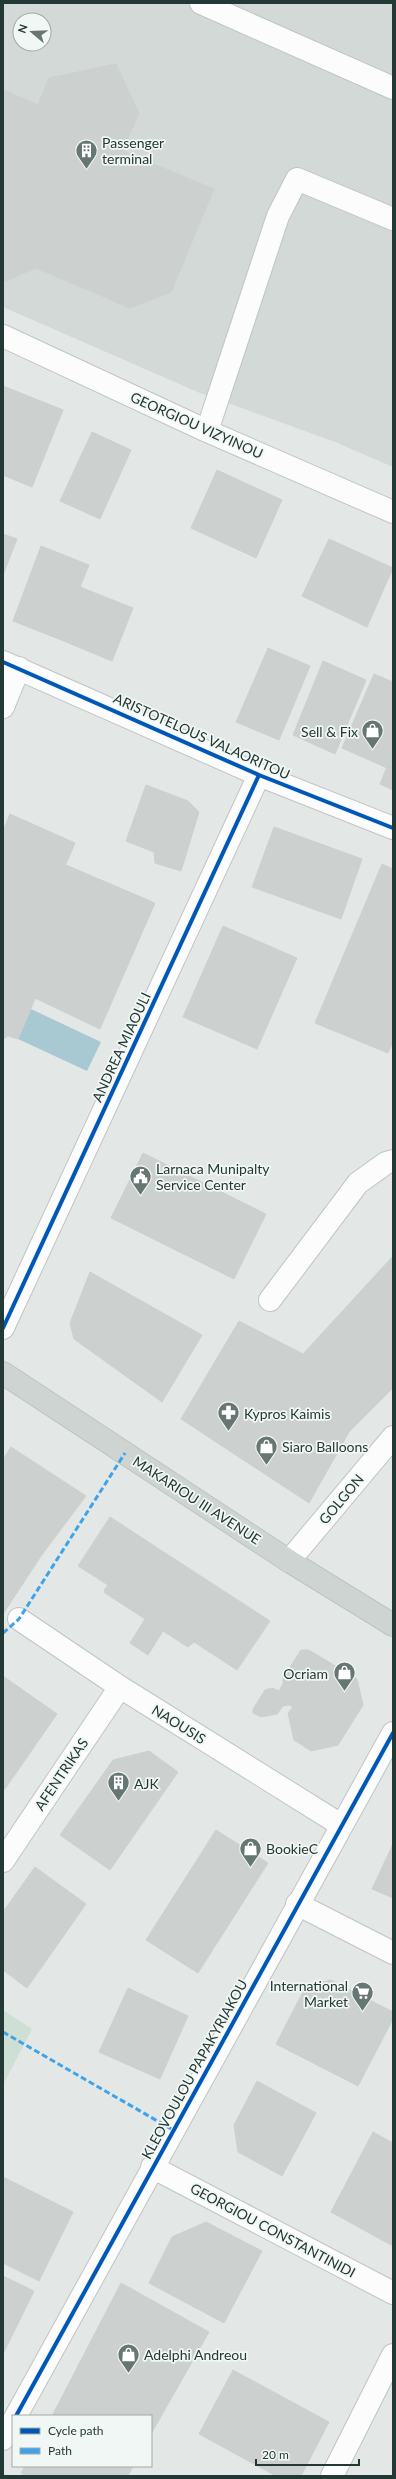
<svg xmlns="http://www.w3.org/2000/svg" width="396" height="2479" font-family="Lato,sans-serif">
  <rect width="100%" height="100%" fill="#e3e8e6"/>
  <path fill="#d2d9d6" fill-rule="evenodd" d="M 3,3 L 393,3 L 393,467 L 335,442 L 200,393 L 3,307 ZM 20,20 L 44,20 L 44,44 L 20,44 Z"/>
  <path fill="#cee0d5" d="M 3,2010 L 32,2029 L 3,2085 Z"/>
  <path fill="#a8c8d2" d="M 31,1009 L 101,1042 L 87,1071 L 18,1039 Z"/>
  <path fill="#ccd1cf" stroke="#ccd1cf" d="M 116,64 L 139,113 L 122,151 L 214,189 L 171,292 L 130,308 L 36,268 L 3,282 L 3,90 L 38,105 L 49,78 Z
    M 3,386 L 63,410 L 32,487 L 3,475 Z
    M 92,432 L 131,450 L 100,519 L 60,501 Z
    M 217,470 L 282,500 L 256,558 L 191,528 Z
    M 3,534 L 17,539 L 3,575 Z
    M 329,539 L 393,568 L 367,627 L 302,596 Z
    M 41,546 L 89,565 L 59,639 L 13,621 Z
    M 80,587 L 133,608 L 112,661 L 59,639 Z
    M 268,648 L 310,666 L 279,740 L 236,722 Z
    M 323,661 L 366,680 L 335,754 L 293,735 Z
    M 374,674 L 393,682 L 393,752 L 387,768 L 342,748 Z
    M 393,752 L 393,790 L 380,784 Z
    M 146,785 L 188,801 L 199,812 L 181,871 L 155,863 L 154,852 L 126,841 Z
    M 10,814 L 75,843 L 35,936 L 48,942 L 41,959 L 50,963 L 18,1039 L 8,1036 L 3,1039 L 3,831 Z
    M 274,827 L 362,859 L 341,919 L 252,887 Z
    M 382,864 L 393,869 L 393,1042 L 388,1053 L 315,1023 Z
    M 66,865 L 155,903 L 100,1029 L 35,998 L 50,963 L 41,959 L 48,942 L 35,936 Z
    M 223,926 L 297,958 L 257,1049 L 183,1017 Z
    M 143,1153 L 266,1214 L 234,1279 L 111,1218 Z
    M 393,1256 L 393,1388 L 349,1432 L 309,1503 L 181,1419 L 239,1321 L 303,1354 Z
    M 90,1272 L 202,1335 L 162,1402 L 74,1339 L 70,1323 Z
    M 11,1447 L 86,1496 L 41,1556 L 3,1614 L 3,1460 Z
    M 110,1517 L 270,1621 L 237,1670 L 194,1642 L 188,1647 L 163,1631 L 148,1655 L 130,1643 L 145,1619 L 105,1593 L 104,1590 L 108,1585 L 78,1566 Z
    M 301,1650 L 309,1650 L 357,1679 L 363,1705 L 338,1745 L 311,1751 L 294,1740 L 288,1713 L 293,1707 L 289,1705 L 283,1706 L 277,1714 L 261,1717 L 253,1713 L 253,1709 L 265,1690 L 272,1688 L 279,1691 L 283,1684 L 283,1678 Z
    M 3,1676 L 57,1714 L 5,1789 L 3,1787 Z
    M 149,1751 L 178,1772 L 110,1870 L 60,1835 L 113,1760 Z
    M 216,1830 L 268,1863 L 198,1973 L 146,1940 Z
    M 393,1844 L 393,1898 L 372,1889 Z
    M 35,1867 L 86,1904 L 27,1988 L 3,1970 L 3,1912 Z
    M 331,1980 L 393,2012 L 393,2019 L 358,2086 L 276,2044 L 306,1986 Z
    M 128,1988 L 188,2016 L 160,2079 L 99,2052 Z
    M 257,2081 L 316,2113 L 282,2176 L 238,2152 L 234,2125 Z
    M 373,2132 L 393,2143 L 393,2246 L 331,2212 Z
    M 3,2177 L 73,2212 L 39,2281 L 3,2263 Z
    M 206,2222 L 262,2251 L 224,2323 L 149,2283 L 172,2237 Z
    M 3,2276 L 34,2291 L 3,2354 Z
    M 121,2283 L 209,2332 L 151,2434 L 151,2416 L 52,2416 Z
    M 233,2370 L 329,2422 L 301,2476 L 276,2476 L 199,2434 Z
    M 25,2466 L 133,2466 L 128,2476 L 26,2476 L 21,2473 Z"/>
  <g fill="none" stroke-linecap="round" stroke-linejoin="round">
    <defs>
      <path id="minor" d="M 201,3 L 393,88
        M 3,336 L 207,431 L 393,512
        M 207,431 L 278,216 L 297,179 L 393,219
        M 3,662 L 259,775 L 393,828
        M 3,707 L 19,668
        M 270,1300 L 358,1183 L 386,1163 L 393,1161
        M 3,1328 L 259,775
        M 289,1561 L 393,1437
        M 19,1619 L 120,1687 L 341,1825
        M 3,1861 L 120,1687
        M 297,1904 L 393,1953
        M 152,2167 L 393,2293
        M 16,2416 L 393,1733
        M 3,2439 L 13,2421
        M 332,2476 L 393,2355"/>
      <path id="major" d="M 3,1373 L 289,1561 L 393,1625"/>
    </defs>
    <use href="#minor" stroke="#c0c5c3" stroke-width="24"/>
    <use href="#major" stroke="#bcc4c2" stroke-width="24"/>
    <use href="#minor" stroke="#fbfcfb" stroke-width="22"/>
    <use href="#major" stroke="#ced4d2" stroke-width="22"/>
    <path stroke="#3ea3eb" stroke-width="3" stroke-dasharray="6 3" stroke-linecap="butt" d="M 3,1633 L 19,1619 L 125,1453
      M 3,2032 L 173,2130"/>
    <defs>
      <path id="cycleway" d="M 3,662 L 259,775 L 393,828
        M 3,1328 L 259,775
        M 16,2416 L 393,1733"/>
    </defs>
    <use href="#cycleway" stroke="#f1f7f5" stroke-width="6"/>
    <use href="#cycleway" stroke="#0057b8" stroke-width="4"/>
  </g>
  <defs>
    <symbol id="building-pin" viewBox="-11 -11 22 30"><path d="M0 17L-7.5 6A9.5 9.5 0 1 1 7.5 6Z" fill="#667673" stroke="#f1f7f5"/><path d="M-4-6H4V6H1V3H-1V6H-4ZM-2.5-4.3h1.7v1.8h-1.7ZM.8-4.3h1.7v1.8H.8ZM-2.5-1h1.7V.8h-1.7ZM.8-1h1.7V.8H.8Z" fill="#fff"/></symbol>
    <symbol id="shop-pin" viewBox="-11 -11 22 30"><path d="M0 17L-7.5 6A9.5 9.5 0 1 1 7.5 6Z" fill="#667673" stroke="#f1f7f5"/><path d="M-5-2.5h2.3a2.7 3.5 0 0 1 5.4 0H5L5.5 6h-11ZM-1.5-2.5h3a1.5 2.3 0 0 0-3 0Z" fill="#fff"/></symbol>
    <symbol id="civic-pin" viewBox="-11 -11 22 30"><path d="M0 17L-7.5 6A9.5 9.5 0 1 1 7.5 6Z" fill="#667673" stroke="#f1f7f5"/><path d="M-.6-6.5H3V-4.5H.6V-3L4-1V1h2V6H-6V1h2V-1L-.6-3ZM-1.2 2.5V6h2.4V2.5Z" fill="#fff"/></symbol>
    <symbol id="pharmacy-pin" viewBox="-11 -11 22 30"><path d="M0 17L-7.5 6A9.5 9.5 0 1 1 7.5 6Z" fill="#667673" stroke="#f1f7f5"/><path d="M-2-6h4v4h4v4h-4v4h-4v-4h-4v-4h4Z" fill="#fff"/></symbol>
    <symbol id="supermarket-pin" viewBox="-11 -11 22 30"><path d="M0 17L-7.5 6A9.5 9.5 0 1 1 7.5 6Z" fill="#667673" stroke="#f1f7f5"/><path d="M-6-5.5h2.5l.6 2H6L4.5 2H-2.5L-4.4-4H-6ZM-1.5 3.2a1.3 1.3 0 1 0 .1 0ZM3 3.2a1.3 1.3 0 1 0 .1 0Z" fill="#fff"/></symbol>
  </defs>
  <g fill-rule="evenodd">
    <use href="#building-pin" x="74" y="138" width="25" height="34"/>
    <use href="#shop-pin" x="360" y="718" width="25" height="34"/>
    <use href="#civic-pin" x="128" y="1164" width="25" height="34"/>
    <use href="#pharmacy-pin" x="216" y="1400" width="25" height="34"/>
    <use href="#shop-pin" x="254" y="1434" width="25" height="34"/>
    <use href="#shop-pin" x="332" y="1660" width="25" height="34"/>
    <use href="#building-pin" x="106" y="1770" width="25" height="34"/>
    <use href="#shop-pin" x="238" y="1836" width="25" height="34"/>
    <use href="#supermarket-pin" x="350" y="1980" width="25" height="34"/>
    <use href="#shop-pin" x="116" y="2342" width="25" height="34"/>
  </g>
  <g text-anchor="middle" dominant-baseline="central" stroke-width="3.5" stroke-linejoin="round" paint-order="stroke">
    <g font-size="14" fill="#233935" stroke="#f1f7f5" text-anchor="start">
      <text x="102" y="142">Passenger<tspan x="102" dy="16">terminal</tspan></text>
      <text x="358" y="731" text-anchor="end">Sell &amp; Fix</text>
      <text x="156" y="1168">Larnaca Munipalty<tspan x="156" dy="16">Service Center</tspan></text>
      <text x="244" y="1413">Kypros Kaimis</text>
      <text x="282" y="1446">Siaro Balloons</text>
      <text x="328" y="1673" text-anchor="end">Ocriam</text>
      <text x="134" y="1783">AJK</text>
      <text x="266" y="1848">BookieC</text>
      <text x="348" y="1985" text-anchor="end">International<tspan x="348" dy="16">Market</tspan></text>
      <text x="144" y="2354">Adelphi Andreou</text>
    </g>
    <g font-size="14" fill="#233935" stroke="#f1f7f5">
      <text transform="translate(197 425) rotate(24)">GEORGIOU VIZYINOU</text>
      <text transform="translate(202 736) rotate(24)">ARISTOTELOUS VALAORITOU</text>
      <text transform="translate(121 1047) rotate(-65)">ANDREA MIAOULI</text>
      <text transform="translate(341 1499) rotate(-50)">GOLGON</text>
      <text transform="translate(197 1500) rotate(33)">MAKARIOU III AVENUE</text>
      <text transform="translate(179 1724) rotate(32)">NAOUSIS</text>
      <text transform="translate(61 1774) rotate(-56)">AFENTRIKAS</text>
      <text transform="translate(194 2069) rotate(-61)">KLEOVOULOU PAPAKYRIAKOU</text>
      <text transform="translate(273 2230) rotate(28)">GEORGIOU CONSTANTINIDI</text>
    </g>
  </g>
  <rect width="396" height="2479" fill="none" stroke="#233935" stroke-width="8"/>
  <rect x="12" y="2415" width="140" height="52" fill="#f1f7f5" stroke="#9faba8"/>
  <rect x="20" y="2428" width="20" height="6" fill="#0057b8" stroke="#9faba8"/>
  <text x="48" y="2435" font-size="12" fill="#233935">Cycle path</text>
  <rect x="20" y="2448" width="20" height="6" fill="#3ea3eb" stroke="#9faba8"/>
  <text x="48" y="2455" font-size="12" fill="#233935">Path</text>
  <g transform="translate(32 32) rotate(289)"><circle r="19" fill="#f1f7f5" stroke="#9faba8"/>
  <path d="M0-3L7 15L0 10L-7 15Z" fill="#667673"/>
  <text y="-6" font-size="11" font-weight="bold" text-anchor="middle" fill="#233935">N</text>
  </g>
  <path d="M256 2459v6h103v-6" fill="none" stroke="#233935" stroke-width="2"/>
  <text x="262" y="2459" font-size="12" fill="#233935" stroke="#f1f7f5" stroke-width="3" paint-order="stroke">20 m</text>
</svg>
